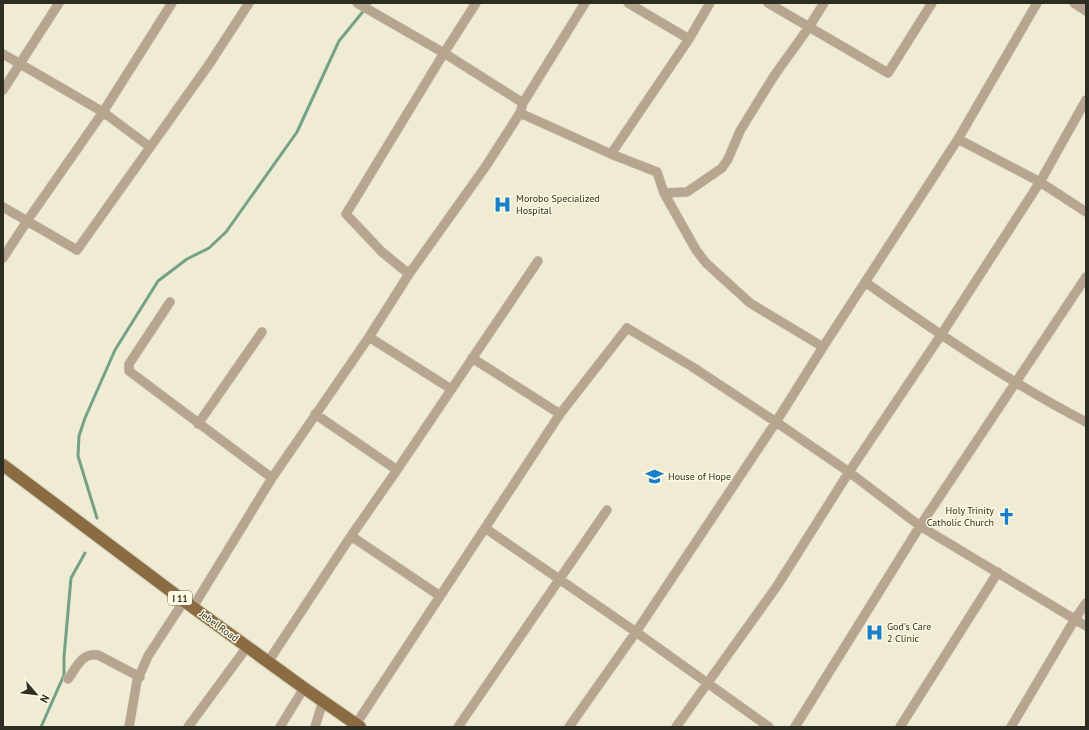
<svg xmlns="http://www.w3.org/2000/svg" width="1089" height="730" font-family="'PT Sans',sans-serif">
  <rect width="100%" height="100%" fill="#efecd3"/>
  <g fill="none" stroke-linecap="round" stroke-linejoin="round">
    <path stroke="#75a186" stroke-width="3" d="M 97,518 L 78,456 L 79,436 L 85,418 L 115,350 L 158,281 L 187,259 L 209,248 L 226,232 L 297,132 L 339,41 L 370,3
      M 41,727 L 64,675 L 64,657 L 71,578 L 85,553"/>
    <defs>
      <path id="street" d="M 357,3 L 444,53 L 523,103
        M 628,3 L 689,39
        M 768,3 L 888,73 L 932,3
        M 1074,3 L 1086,11
        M 3,54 L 103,112 L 150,147
        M 3,90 L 59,3
        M 520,113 L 611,154 L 657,172 L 664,193 L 696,250 L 706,263 L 750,303 L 823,347
        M 958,139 L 1040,182 L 1086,212
        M 611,154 L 689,39 L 710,3
        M 664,193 L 687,192 L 722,168 L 728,159 L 740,131 L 751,113 L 774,76 L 809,27 L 824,3
        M 3,207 L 77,250 L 210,63 L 249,3
        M 3,258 L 27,221 L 103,112 L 172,3
        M 409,274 L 382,252 L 346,214 L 444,53 L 476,3
        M 865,282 C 936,332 1009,382 1086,422
        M 170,302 L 129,364 L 129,371 L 272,478
        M 369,337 L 451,389
        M 472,358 L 560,414
        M 315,414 L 397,470
        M 198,424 L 262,332
        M 485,528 L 636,632 L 769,727
        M 351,536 L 440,596
        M 193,607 L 272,478 L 369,337 L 409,274 L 486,166 L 520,113 L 523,103 L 585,3
        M 268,662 L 351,536 L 397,470 L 538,261
        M 68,679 C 77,667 81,653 98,655 L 140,677
        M 356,724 L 560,414 L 627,328 L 691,366 L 776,422 L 849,472 L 920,526 L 1086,626
        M 129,727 L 137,681 L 148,656 L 184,601
        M 188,727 L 247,647
        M 280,727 L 304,688
        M 315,727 L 323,701
        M 458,727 L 607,510
        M 569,727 L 636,632 L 776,422 L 823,347 L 958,139 L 1037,3
        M 676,727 L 777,586 L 849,472 L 941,335 L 1040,182 L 1086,100
        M 795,727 L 920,526 L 1086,277
        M 900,727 L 998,572
        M 1011,727 L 1075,619 L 1086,603"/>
      <path id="primary" d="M 3,465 L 184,601 L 304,688 L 360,727"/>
    </defs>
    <use href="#street" stroke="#cccab4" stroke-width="10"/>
    <use href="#primary" stroke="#cccab4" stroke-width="14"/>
    <use href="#street" stroke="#b7a590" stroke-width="9"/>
    <use href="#primary" stroke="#8a6b42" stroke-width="12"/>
  </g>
  <defs>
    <symbol id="hospital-bare" viewBox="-9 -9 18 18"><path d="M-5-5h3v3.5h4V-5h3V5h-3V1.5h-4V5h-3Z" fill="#187fca" stroke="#fcf9e0" stroke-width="2.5" paint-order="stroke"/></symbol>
    <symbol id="school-bare" viewBox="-9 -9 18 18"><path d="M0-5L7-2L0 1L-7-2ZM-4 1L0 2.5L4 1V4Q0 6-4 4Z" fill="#187fca" stroke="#fcf9e0" stroke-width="2.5" paint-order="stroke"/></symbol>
    <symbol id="church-bare" viewBox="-9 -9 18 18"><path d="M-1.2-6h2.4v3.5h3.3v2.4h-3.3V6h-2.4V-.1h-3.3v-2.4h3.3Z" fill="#187fca" stroke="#fcf9e0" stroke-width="2.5" paint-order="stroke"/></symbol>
  </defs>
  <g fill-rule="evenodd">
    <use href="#hospital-bare" x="490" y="192" width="25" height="25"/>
    <use href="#school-bare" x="642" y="464" width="25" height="25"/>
    <use href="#church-bare" x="994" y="504" width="25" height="25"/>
    <use href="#hospital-bare" x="862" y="620" width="25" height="25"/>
  </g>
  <g text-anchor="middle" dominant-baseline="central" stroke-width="3" stroke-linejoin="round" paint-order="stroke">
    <rect fill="#fcf9e0" stroke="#6c6a5c" stroke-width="1" x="168" y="591" width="24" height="14" rx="3"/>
    <g font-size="9" font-weight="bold" fill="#2e2d24">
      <text x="180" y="598">I 11</text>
    </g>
    <g font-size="10" fill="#2e2d24" stroke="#fcf9e0" text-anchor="start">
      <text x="516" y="198">Morobo Specialized<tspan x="516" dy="12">Hospital</tspan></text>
      <text x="668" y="476">House of Hope</text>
      <text x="994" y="510" text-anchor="end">Holy Trinity<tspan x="994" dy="12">Catholic Church</tspan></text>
      <text x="887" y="626">God's Care<tspan x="887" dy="12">2 Clinic</tspan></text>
    </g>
    <g font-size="10" fill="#2e2d24" stroke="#fcf9e0">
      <text transform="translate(219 626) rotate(36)">Jebel Road</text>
    </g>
  </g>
  <rect width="1089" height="730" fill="none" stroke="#2e2d24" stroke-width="8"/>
  <g transform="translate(36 694) rotate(118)" stroke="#fcf9e0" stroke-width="3" paint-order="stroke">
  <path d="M0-3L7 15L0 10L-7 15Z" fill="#2e2d24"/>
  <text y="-6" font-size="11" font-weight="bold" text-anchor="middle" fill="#2e2d24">N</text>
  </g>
</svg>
